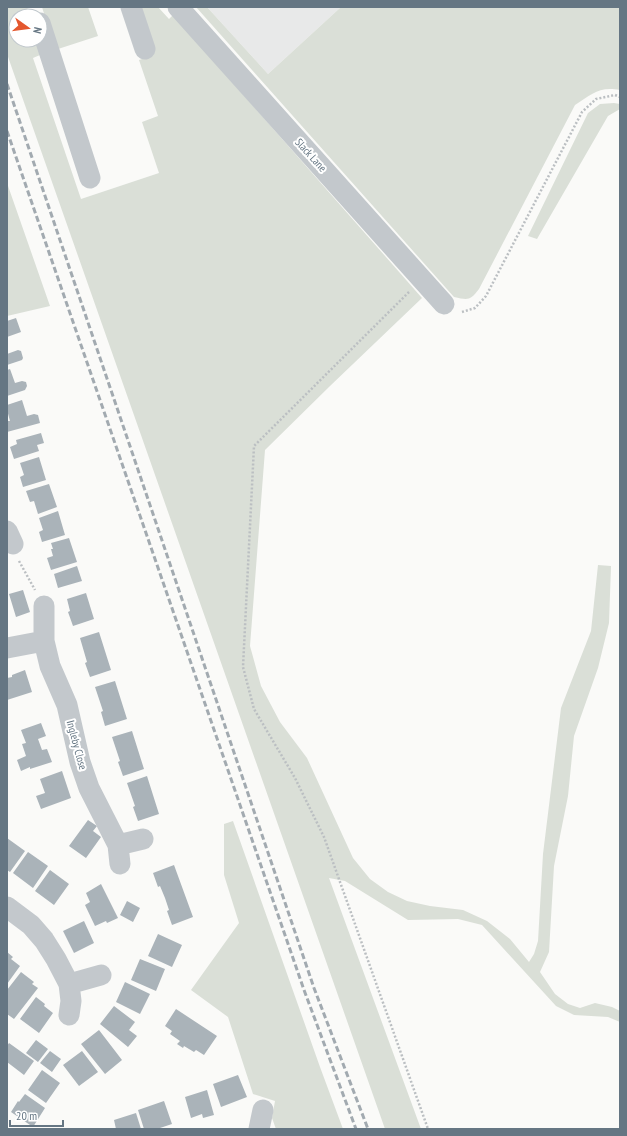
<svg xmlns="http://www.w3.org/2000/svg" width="627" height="1136" font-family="'PT Sans Narrow',sans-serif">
  <rect width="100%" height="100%" fill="#fafaf8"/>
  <path fill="#e8e9e9" d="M 207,7 L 341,7 L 268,74 Z"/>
  <path fill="#dadfd7" d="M 7,7 L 27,7 L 30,16 L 16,16 L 16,40 L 36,40 L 40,55 L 33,58 L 81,199 L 159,173 L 142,122 L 158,116 L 139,60 L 153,55 L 137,7 L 158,7 L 169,19 L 173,15 L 422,298 L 330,386 L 265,450 L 250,646 L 261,686 L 280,722 L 307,758 L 353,858 L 370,879 L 388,892 L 407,901 L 430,906 L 463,910 L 487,921 L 510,939 L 529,962 L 534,954 L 538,941 L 543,854 L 561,708 L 591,631 L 598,565 L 611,566 L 609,623 L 598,668 L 574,736 L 568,796 L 554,866 L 549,952 L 540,972 L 555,994 L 568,1004 L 580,1008 L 595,1003 L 612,1007 L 620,1011 L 620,1022 L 608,1017 L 574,1015 L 556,1006 L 482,925 L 458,919 L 408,920 L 345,881 L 329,878 L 421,1129 L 385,1129 L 7,54 Z
    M 42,7 L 88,7 L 98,36 L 55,50 Z
    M 196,7 L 207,7 L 268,74 L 341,7 L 620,7 L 620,90 C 599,86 592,94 575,105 L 479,289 C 470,301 468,300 454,297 Z
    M 614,103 L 620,104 L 620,109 L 608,116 L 537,239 L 528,236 L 588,113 L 600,104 Z
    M 7,183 L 50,306 L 7,316 Z
    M 233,821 L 320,1067 L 343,1129 L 276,1129 L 272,1118 L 275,1101 L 253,1094 L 228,1017 L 191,990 L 239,923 L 224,875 L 224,824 Z"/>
  <path fill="#aab3b9" d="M 16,318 L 21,332 L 7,337 L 7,321 Z
    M 18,350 L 21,351 L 23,358 L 22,360 L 7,365 L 7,354 Z
    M 10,369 L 15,383 L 22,381 L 26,382 L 27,386 L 25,390 L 7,396 L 7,370 Z
    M 22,400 L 27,416 L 34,414 L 38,415 L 40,423 L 7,432 L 7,421 L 10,421 L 7,410 L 7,405 Z
    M 41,433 L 44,443 L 37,445 L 39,451 L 14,459 L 10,447 L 17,444 L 16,440 Z
    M 39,457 L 46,480 L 23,487 L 20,477 L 24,475 L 20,463 Z
    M 49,484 L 57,507 L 38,514 L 34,501 L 30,502 L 26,491 Z
    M 58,511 L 65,535 L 42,542 L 39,532 L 43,530 L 39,518 Z
    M 69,538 L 77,562 L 51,570 L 47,558 L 53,556 L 51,549 L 53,549 L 51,543 Z
    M 77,566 L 82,581 L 58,588 L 54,574 Z
    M 23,590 L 30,612 L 16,617 L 9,594 Z
    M 86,593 L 94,619 L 73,626 L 68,612 L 70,611 L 67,599 Z
    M 99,632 L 111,670 L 90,677 L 85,663 L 87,662 L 80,638 Z
    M 25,670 L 32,692 L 7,700 L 7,678 L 12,677 L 12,675 Z
    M 115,681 L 127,719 L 105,726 L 101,712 L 103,711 L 95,687 Z
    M 41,723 L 46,736 L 38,739 L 42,750 L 47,749 L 52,762 L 30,769 L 30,767 L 21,771 L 17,760 L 26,756 L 22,744 L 26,743 L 21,730 Z
    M 132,731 L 144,769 L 123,776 L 118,762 L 120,761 L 112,737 Z
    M 62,771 L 71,798 L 41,809 L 36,796 L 45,793 L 40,779 Z
    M 147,776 L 159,814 L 138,821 L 133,807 L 135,806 L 127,783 Z
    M 88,820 L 97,826 L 93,831 L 101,837 L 86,858 L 69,846 Z
    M 7,838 L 25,851 L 10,872 L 7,870 Z
    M 28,852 L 48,866 L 33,888 L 13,873 Z
    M 174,865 L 193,917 L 172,925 L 167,911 L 169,910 L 165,898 L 160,886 L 158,887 L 153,873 Z
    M 50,870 L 69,884 L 54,905 L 35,891 Z
    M 101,884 L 118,918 L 107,923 L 106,921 L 95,926 L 85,905 L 90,902 L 86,893 Z
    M 127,901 L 140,908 L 133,922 L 120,915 Z
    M 84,921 L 94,943 L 74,953 L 63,931 Z
    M 158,934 L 182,945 L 172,967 L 148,956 Z
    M 7,952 L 13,957 L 11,959 L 20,966 L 7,984 Z
    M 140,959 L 165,969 L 156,991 L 131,980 Z
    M 21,972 L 34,982 L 32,984 L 38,988 L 14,1019 L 7,1014 L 7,990 Z
    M 125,982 L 150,994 L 140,1014 L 116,1002 Z
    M 36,997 L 45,1004 L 44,1006 L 53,1013 L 39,1033 L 20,1019 Z
    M 114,1006 L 135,1022 L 129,1030 L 137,1036 L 128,1047 L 100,1024 Z
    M 176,1009 L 217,1036 L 204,1055 L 196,1050 L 194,1052 L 184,1046 L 183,1048 L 177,1044 L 180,1041 L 170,1034 L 172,1031 L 165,1026 Z
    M 99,1030 L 122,1060 L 105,1074 L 81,1044 Z
    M 36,1040 L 48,1049 L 38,1062 L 26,1053 Z
    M 9,1043 L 34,1061 L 24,1075 L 7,1062 L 7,1046 Z
    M 50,1051 L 61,1059 L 52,1072 L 40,1063 Z
    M 82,1051 L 98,1072 L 79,1086 L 63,1065 Z
    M 42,1070 L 60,1083 L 46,1103 L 28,1090 Z
    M 238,1075 L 247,1097 L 221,1107 L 213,1084 Z
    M 207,1090 L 214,1115 L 203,1118 L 202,1114 L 191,1118 L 185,1097 Z
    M 25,1094 L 45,1108 L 33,1127 L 11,1112 L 18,1101 L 19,1102 Z
    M 164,1101 L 172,1124 L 157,1129 L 144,1129 L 138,1110 Z
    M 136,1113 L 141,1129 L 116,1129 L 114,1120 Z"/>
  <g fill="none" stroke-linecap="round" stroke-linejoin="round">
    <path stroke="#bbbfc2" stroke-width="2.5" stroke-dasharray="2 2" stroke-linecap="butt" d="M 409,292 L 254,446 L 243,667 L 254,709 L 295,778 L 324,837 L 428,1129
      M 462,312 L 475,308 L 486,296 L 582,112 L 596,99 L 615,95 L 620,97
      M 19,561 L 35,590"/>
    <path stroke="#c3c8cc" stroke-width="21" d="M 131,7 L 145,49
      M 178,7 L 444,304
      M 40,23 L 90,178
      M 7,531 L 13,544
      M 44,606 L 44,641 L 50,666 L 67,705 L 80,762 L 89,788 L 118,845 L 120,864
      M 7,648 L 44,641
      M 118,845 L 143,839
      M 7,907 L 31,925 L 44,940 L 56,959 L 69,984 L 71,1001 L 69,1015
      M 69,984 L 101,975
      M 259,1129 L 263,1110"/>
    <path stroke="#a2aab0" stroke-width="3" stroke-dasharray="6 3" stroke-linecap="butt" d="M 7,84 L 314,988 L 368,1129
      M 7,131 L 304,990 L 356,1129"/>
  </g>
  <g text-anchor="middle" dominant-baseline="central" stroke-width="4" stroke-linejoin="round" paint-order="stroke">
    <g font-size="11" fill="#657683" stroke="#fff">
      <text transform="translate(311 155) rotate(48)">Slack Lane</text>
      <text transform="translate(77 745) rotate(75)">Ingleby Close</text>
    </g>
  </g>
  <rect width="627" height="1136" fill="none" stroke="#657683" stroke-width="16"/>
  <g transform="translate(28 28) rotate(104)"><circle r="19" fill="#ffffff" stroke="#c1c8cd"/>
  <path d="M0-3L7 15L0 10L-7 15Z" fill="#e4572e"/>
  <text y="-6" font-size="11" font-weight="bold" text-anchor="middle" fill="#657683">N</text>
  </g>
  <path d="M10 1120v6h53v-6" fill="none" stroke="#657683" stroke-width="2"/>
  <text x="16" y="1120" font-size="12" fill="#657683" stroke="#ffffff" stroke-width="3" paint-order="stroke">20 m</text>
</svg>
